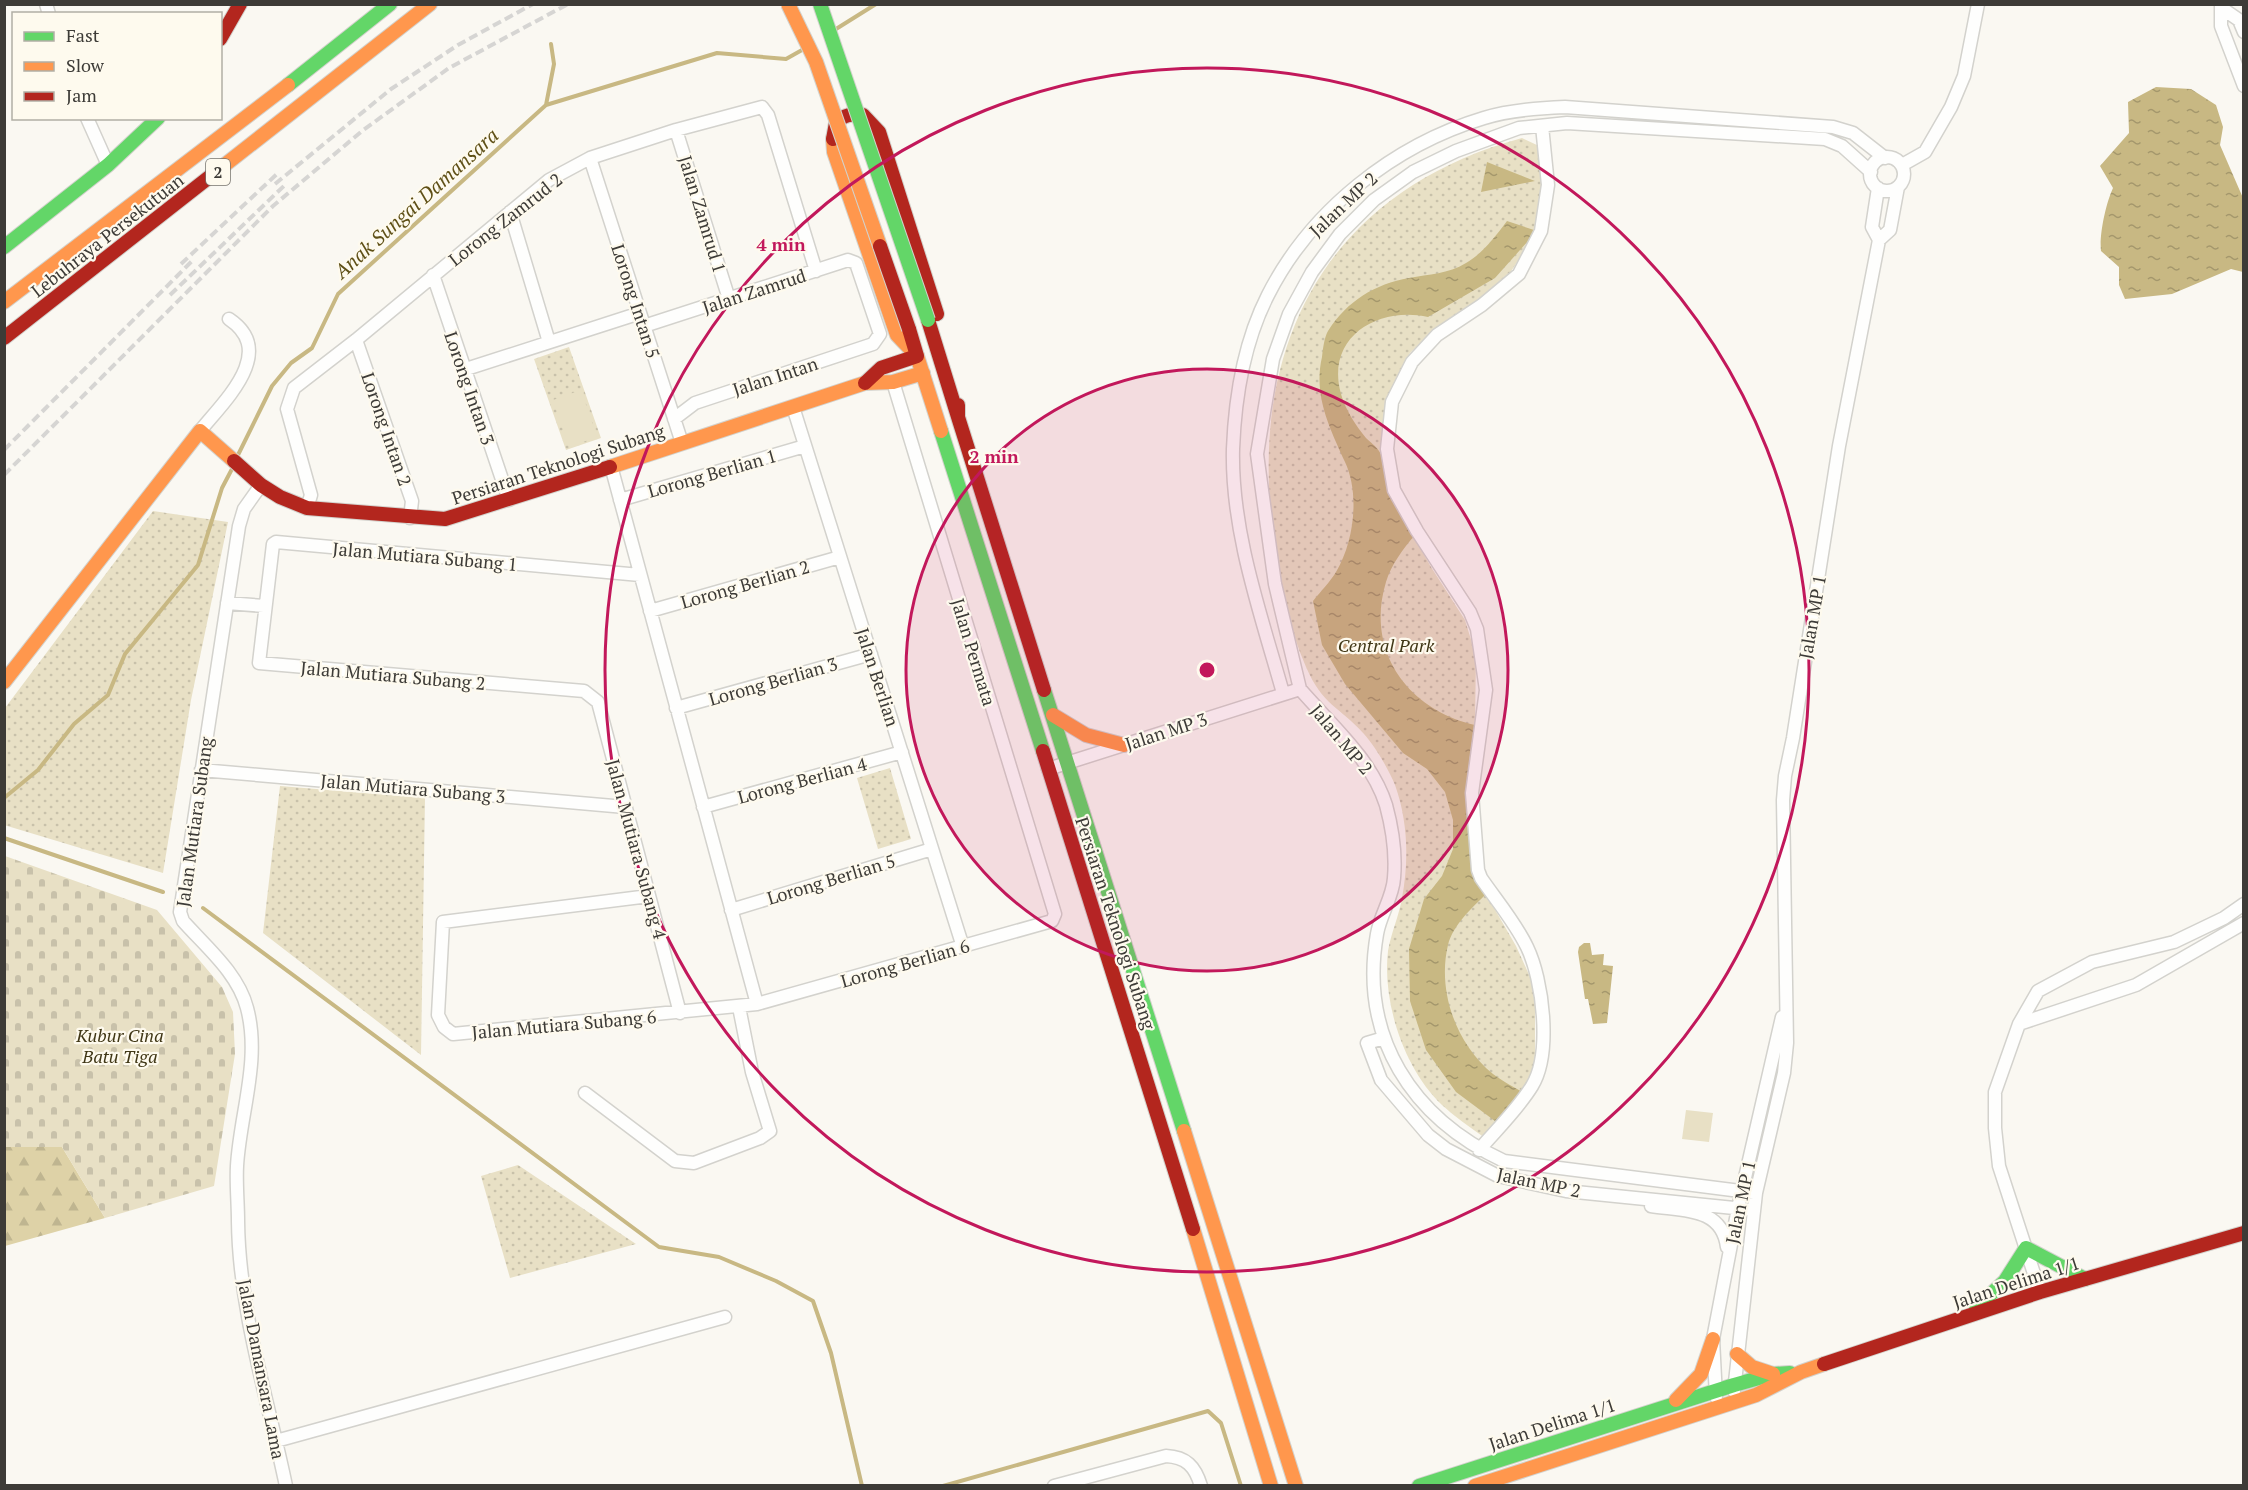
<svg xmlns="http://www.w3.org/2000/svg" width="2248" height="1490" font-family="'PT Serif',serif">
  <defs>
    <pattern id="green-dots" width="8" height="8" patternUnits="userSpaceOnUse" patternTransform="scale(1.5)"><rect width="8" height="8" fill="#e8e0c5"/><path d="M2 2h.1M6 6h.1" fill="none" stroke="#c8c1aa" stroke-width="1.8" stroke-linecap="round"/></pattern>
    <pattern id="forest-firs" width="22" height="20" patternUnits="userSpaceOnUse" patternTransform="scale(1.5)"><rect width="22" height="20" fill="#ded2a7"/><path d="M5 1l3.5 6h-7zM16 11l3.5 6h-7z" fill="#bfb590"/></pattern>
    <pattern id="cemetery-stones" width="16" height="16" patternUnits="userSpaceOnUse" patternTransform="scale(1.5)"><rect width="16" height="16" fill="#e8e0c5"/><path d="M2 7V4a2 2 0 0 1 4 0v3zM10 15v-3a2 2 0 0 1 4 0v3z" fill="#c8c1aa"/></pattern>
    <pattern id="water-ripples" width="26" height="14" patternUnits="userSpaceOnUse" patternTransform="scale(1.5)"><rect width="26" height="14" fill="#c8b883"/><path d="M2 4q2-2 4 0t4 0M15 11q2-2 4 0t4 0" fill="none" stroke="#a4976c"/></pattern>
  </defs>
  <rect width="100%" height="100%" fill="#faf8f2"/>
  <path fill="url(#green-dots)" d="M 1522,138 L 1539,146 L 1544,169 L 1537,232 L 1508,276 L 1480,301 L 1437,328 L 1410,353 L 1387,401 L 1380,451 L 1386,480 L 1398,508 L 1431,567 L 1465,620 L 1476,656 L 1475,725 L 1466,784 L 1473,860 L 1486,894 L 1516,946 L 1531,979 L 1535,1004 L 1535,1063 L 1524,1093 L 1485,1138 C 1470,1127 1455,1117 1442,1105 C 1404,1069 1382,1002 1388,951 C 1391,933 1399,916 1402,898 C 1409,861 1408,821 1395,785 C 1389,770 1375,746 1364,734 C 1339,706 1323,706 1306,667 C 1288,626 1281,583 1274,539 C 1246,345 1327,191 1522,138 Z
    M 569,347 L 601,438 L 566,450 L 534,359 Z
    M 153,511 L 228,522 L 191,700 L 163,873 L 4,825 L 5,708 Z
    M 890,768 L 911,839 L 878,849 L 857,778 Z
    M 280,786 L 425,798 L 421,1055 L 263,933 Z
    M 518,1165 L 636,1244 L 510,1278 L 481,1176 Z"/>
  <path fill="url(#forest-firs)" d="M 5,1147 L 62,1147 L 105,1218 L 5,1246 Z"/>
  <path fill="url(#cemetery-stones)" d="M 5,856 L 157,910 L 222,987 L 233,1012 L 235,1054 L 214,1186 L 105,1218 L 62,1147 L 5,1147 Z"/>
  <path fill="#e8e0c5" d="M 581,390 L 597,437 L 569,447 L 553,400 Z
    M 1686,1110 L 1713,1113 L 1709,1142 L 1682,1139 Z"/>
  <path fill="url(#water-ripples)" d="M 2156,87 L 2191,89 L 2216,105 L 2223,127 L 2220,145 L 2243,198 L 2243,272 L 2231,269 L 2172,294 L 2125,299 L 2119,285 L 2119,267 L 2101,251 C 2099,235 2106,203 2113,188 L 2100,166 L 2129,133 L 2128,102 Z
    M 1487,162 L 1535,181 L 1481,192 Z
    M 1507,221 L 1537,231 L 1495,278 L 1428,317 C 1378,306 1325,337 1341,394 C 1345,409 1356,426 1366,438 C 1370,442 1376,446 1379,451 C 1385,459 1384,473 1387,482 C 1394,501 1404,518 1415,535 C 1403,549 1391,565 1386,582 C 1365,651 1408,710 1475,725 C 1463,785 1464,836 1486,894 C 1472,908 1453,925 1448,945 C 1437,991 1456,1044 1493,1074 C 1502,1081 1514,1087 1524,1093 L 1499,1124 L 1456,1092 L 1426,1050 L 1410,1001 L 1409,949 L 1424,899 L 1442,876 L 1453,849 L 1453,820 L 1445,792 L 1427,769 L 1403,753 L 1345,684 L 1322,645 L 1313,601 C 1321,591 1330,582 1336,572 C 1354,542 1360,494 1345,462 C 1330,428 1313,396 1322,357 C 1323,349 1324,338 1328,331 C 1347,301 1375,284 1409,278 C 1429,274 1448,274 1466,263 C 1483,253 1495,237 1507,221 Z
    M 1584,943 L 1590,943 L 1592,955 L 1604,954 L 1603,965 L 1613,966 L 1607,1023 L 1593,1024 L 1588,999 L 1585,999 L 1578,952 L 1579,947 Z"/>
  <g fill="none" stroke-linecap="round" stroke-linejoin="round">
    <path stroke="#c8b883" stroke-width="4" d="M 836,29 L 876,4
      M 546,105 L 554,64 L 551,44
      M 237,457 L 272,386 L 291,363 L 312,348 L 338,294 L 546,105 L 717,53 L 786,59 L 802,50
      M 4,798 L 38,770 L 74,724 L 108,695 L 125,654 L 198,565 L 222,488 L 233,467
      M 4,838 L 163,892
      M 203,908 L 659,1247 L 719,1257 L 776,1281 L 813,1301 L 831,1353 L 862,1486
      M 943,1486 L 1208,1411 L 1221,1423 L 1241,1486"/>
    <defs>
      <path id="street" d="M 46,4 L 49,14
        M 2221,4 L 2221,26 L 2244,86
        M 2223,9 L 2239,20 L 2244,32
        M 87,118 L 108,165
        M 676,130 L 729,299
        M1870 174a17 17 0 1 1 34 0a17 17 0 1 1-34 0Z
        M 590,158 L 682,443
        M 1902,165 L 1925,152 L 1951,107 L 1964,76 L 1978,4
        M 1878,188 L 1872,227 L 1879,240
        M 510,212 L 549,342
        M 433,275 L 509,500
        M 644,326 L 848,260 L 856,263 L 880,334 L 873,344 L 695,403 L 674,419
        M 356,340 L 412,501 L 410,518
        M 463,370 L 640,313
        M 793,407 L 963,947
        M 200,431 C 224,401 278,352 229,319
        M 611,466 L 757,1004
        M 261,485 L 244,509 L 239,526 L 180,912 L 183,921 C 206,947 238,973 247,1008 C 261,1060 240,1114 237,1166 C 236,1184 238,1203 238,1221 C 239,1311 268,1399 286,1486
        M 620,500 L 805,446
        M 307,508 L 311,495 L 287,409 L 294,388 L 356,340 L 549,180 L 590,158 L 676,130 L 762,107 L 768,115 L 816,271
        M 640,575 L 276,542 L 273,544 L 259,663 L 584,691 L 598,702 L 680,1013
        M 227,603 L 264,606
        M 650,611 L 840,557
        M 1300,689 L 1275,584 L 1257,454 L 1273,359 L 1289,314 L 1312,272 L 1340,234 L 1374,200 L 1413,172 L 1456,151 L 1519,128 L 1567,123 L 1825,139 L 1842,146 L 1871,172
        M 1283,693 C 1261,615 1231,531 1233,449 C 1235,397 1244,342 1268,295 C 1311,210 1394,145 1484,118 C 1510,110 1538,108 1565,107 L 1833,127 L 1853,133 L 1885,158
        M 676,708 L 871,654
        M 1048,769 L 1300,689 C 1331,725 1371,758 1386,805 C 1392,827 1396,855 1394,878 C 1393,897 1380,915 1377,934 C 1359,1037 1412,1118 1504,1161 L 1756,1193
        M 201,770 L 625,807
        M 703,807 L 902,752
        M 649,896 L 443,922 L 438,1015 L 444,1027 L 453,1034 L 757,1004 L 1052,921 L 1055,914 L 893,382
        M 731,910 L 932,849
        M 2019,1024 L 2136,985 L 2244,923
        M 1384,1038 L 1367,1043 L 1381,1080 L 1428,1135 L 1446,1149 L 1498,1176 L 1566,1191 L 1754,1210
        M 585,1093 L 675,1161 L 694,1163 L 760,1138 L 770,1131 L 752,1072 L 739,1007
        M 1479,1150 C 1497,1129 1518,1109 1532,1086 C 1552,1053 1543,980 1527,947 C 1515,922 1496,900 1481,878 L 1478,870 L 1472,793 L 1486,690 L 1477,629 L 1470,612 L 1417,531 L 1394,490 L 1387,449 L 1392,402 L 1412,362 L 1437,335 L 1482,305 L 1519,274 L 1541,231 L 1548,185 L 1542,126
        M 1651,1206 C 1683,1211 1722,1207 1727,1247
        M 2040,1292 L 1999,1166 L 1995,1128 L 1995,1092 L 2019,1024 L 2038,991 L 2092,962 L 2174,942 L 2224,918 L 2244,904
        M 1734,1391 L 1756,1193 L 1784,1073 L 1787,1043 L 1783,800 L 1785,776 L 1793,738 L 1839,446 L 1879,240 L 1890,230 L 1898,187
        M 1716,1397 L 1713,1339 L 1738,1208 L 1782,1017
        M 276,1441 L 725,1317
        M 1054,1486 L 1166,1456 C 1186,1457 1195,1466 1201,1486"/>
      <path id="fast" d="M 288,85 L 390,4
        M 4,247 L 108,165 L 158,118
        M 941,431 L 1043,751
        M 1044,690 L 1184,1131
        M 1976,1308 L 2005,1281 L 2026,1248 L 2085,1279
        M 1419,1486 L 1734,1385 L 1773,1374 L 1790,1373"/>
      <path id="slow" d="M 833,139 L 834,152 L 897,335 L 917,356 L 941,431
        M 217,171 L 430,4
        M 4,302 L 288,85
        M 610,467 L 865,383 L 893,382 L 923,373
        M 4,682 L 200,431 L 234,461
        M 1053,715 L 1086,735 L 1124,745
        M 1184,1131 L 1296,1486
        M 1193,1229 L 1271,1486
        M 1737,1354 L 1752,1367 L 1773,1374
        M 1676,1400 L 1701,1374 L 1713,1339
        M 1475,1486 L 1756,1395 L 1801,1372 L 1824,1364"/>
      <path id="jam" d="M 220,39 L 240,4
        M 833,139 L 836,123 C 844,114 852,114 863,115 L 879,132 L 937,314
        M 928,320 L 958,417
        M 909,329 L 917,356
        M 4,338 L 217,171
        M 865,383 L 881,368 L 917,356
        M 958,405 L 958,417 L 1044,690
        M 234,461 L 261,485 L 280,497 L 307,508 L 445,519 L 610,467
        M 1043,751 L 1193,1229
        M 1824,1364 L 2040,1292 L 2244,1233"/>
    </defs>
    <use href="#street" stroke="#d3d2cd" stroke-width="15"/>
    <use href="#fast" stroke="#d3d2cd" stroke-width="16"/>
    <use href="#slow" stroke="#d3d2cd" stroke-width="16"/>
    <use href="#jam" stroke="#d3d2cd" stroke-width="16"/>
    <use href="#street" stroke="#fefefd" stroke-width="12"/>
    <use href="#fast" stroke="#63d668" stroke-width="14"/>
    <use href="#slow" stroke="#ff974d" stroke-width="14"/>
    <use href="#jam" stroke="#b3261e" stroke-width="14"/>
    <path stroke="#d6d5d3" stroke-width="4" stroke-dasharray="9 4.5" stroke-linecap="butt" d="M 275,184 L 391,89 L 458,45 L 533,4
      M 181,264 L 279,172
      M 170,295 L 287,183
      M 4,450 L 192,261
      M 4,475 L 273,206 L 362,131 L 449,68 L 568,4"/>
    <defs>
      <path id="fast-bridge" d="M 820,4 L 928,320"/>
      <path id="slow-bridge" d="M 788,4 L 816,62 L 880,246"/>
      <path id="jam-bridge" d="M 880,246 L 909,329"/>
    </defs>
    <use href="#fast-bridge" stroke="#d3d2cd" stroke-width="16" stroke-linecap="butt"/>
    <use href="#slow-bridge" stroke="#d3d2cd" stroke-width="16" stroke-linecap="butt"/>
    <use href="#jam-bridge" stroke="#d3d2cd" stroke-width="16" stroke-linecap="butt"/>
    <use href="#fast-bridge" stroke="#63d668" stroke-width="14"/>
    <use href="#slow-bridge" stroke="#ff974d" stroke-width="14"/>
    <use href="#jam-bridge" stroke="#b3261e" stroke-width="14"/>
  </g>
  <circle cx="1207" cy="670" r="301" fill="#c2185b" fill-opacity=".12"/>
  <g fill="none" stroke="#c2185b" stroke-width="3">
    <circle cx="1207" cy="670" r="301"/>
    <circle cx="1207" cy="670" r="602"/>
  </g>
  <g text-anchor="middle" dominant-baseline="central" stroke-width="4.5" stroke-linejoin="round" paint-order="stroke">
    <rect fill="#fefaee" stroke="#77746e" stroke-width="1.5" x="206" y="159" width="24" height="26" rx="4.5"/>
    <g font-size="16" font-weight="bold" fill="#3d3b37">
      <text x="218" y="172">2</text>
    </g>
    <g font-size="18" fill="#3d3b37" stroke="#fefaee">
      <text transform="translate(1343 204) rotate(-43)">Jalan MP 2</text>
      <text transform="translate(703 214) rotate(73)">Jalan Zamrud 1</text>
      <text transform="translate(505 219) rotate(-38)">Lorong Zamrud 2</text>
      <text transform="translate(107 235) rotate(-38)">Lebuhraya Persekutuan</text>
      <text transform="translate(754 291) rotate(-18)">Jalan Zamrud</text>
      <text transform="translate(636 301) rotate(72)">Lorong Intan 5</text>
      <text transform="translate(775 376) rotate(-18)">Jalan Intan</text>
      <text transform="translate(470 388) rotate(71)">Lorong Intan 3</text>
      <text transform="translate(387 429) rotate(71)">Lorong Intan 2</text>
      <text transform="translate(558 464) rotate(-18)">Persiaran Teknologi Subang</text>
      <text transform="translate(712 473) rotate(-16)">Lorong Berlian 1</text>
      <text transform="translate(425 556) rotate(5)">Jalan Mutiara Subang 1</text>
      <text transform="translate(745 584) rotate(-16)">Lorong Berlian 2</text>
      <text transform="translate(1812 617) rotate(-80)">Jalan MP 1</text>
      <text transform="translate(974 652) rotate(73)">Jalan Permata</text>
      <text transform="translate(393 675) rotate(5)">Jalan Mutiara Subang 2</text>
      <text transform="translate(878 677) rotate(72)">Jalan Berlian</text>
      <text transform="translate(773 681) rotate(-16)">Lorong Berlian 3</text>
      <text transform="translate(1166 731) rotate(-18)">Jalan MP 3</text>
      <text transform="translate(1342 739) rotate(50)">Jalan MP 2</text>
      <text transform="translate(802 780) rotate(-15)">Lorong Berlian 4</text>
      <text transform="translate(413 788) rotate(5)">Jalan Mutiara Subang 3</text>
      <text transform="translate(194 822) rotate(-82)">Jalan Mutiara Subang</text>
      <text transform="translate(637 849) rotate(75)">Jalan Mutiara Subang 4</text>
      <text transform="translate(831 879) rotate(-17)">Lorong Berlian 5</text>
      <text transform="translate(1116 923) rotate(72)">Persiaran Teknologi Subang</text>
      <text transform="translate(905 963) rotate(-16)">Lorong Berlian 6</text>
      <text transform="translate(564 1024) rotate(-5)">Jalan Mutiara Subang 6</text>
      <text transform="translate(1539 1182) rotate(12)">Jalan MP 2</text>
      <text transform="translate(1740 1202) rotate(-78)">Jalan MP 1</text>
      <text transform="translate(2016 1282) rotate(-18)">Jalan Delima 1/1</text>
      <text transform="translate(262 1369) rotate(79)">Jalan Damansara Lama</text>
      <text transform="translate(1552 1424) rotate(-18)">Jalan Delima 1/1</text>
    </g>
    <g font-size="18" font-style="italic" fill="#403716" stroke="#fefaee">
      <text x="1386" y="645">Central Park</text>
      <text x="120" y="1035">Kubur Cina<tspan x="120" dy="21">Batu Tiga</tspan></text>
    </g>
    <g font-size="20" font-style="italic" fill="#5f5017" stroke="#fefaee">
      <text transform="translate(416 203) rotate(-42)">Anak Sungai Damansara</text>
    </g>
  </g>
  <circle cx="1207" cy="670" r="9" fill="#c2185b" stroke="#fefaee" stroke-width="3"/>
  <g font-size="18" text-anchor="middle" font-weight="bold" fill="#c2185b" stroke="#fefaee" stroke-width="4.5" stroke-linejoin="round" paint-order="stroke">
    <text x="781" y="251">4 min</text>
    <text x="994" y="463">2 min</text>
  </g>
  <rect width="2248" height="1490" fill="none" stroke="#3d3b37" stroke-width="12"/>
  <rect x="12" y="12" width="210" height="108" fill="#fefaee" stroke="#b1aea5" stroke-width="1.5"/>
  <rect x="24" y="32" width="30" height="9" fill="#63d668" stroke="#b1aea5" stroke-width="1.5"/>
  <text x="66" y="42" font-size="18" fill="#3d3b37">Fast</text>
  <rect x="24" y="62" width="30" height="9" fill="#ff974d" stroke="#b1aea5" stroke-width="1.5"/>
  <text x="66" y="72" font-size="18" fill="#3d3b37">Slow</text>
  <rect x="24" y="92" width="30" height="9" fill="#b3261e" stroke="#b1aea5" stroke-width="1.5"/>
  <text x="66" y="102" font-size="18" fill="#3d3b37">Jam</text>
</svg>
